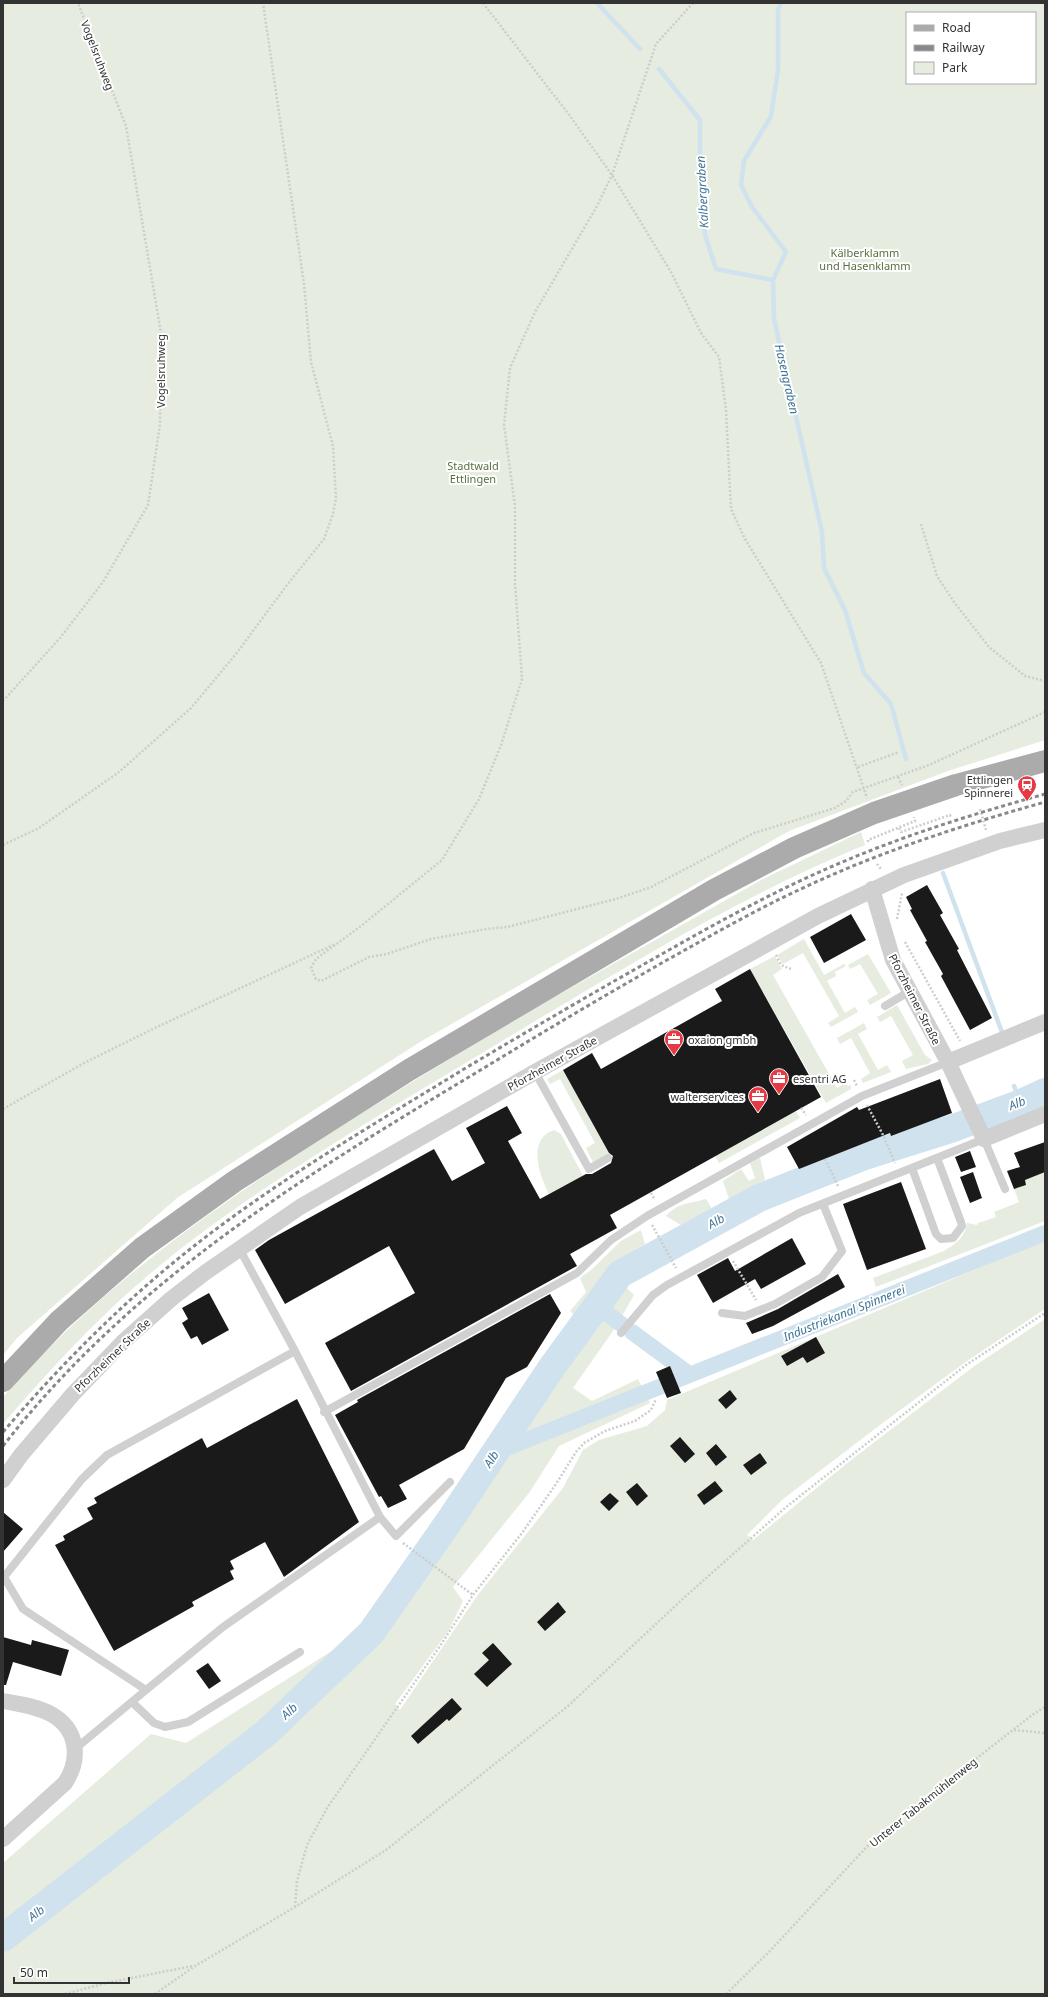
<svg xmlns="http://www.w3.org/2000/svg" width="1048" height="1997" font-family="'Noto Sans',sans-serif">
  <rect width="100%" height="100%" fill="#fff"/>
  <path fill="#e6ecdf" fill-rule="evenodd" d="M 3,3 L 1045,3 L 1045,740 L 948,771 L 789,831 L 420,1042 L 177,1198 L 17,1338 L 3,1355 ZM 907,13 L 1035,13 L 1035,83 L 907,83 Z
    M 861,832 L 865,845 C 747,893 637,960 527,1026 C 469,1061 410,1096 352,1132 C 271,1183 189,1236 118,1302 C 77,1340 40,1381 3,1424 L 3,1397 C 102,1284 217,1205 343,1125 C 415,1080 487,1036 559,993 L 560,994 L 763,879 Z
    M 804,939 L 824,975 L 844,964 L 846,966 L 835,972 L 836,976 L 827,981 L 845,1013 L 855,1007 L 858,1012 L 831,1027 L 828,1023 L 839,1016 L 803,953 L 783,964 L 777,955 Z
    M 868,954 L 891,993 L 870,1005 L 867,1000 L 878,994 L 860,964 L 850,969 L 848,965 Z
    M 775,956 L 782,969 L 773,975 L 837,1088 L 846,1083 L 848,1086 L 851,1085 L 851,1089 L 826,1103 L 750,969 Z
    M 897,1005 L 925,1055 L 932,1060 L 928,1064 L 906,1069 L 902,1061 L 913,1055 L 891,1016 L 880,1022 L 877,1017 Z
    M 864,1023 L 867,1029 L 858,1034 L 878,1070 L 887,1065 L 891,1072 L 863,1083 L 861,1079 L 870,1073 L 851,1038 L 840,1044 L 837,1038 Z
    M 563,1070 L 609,1153 L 593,1162 L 586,1148 L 595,1143 L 560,1079 L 550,1084 L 547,1079 Z
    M 796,1111 L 800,1118 L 719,1163 L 715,1156 Z
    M 554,1130 L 561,1134 L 583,1176 L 549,1194 C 540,1177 526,1139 554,1130 Z
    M 760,1158 L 765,1180 L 729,1199 L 723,1181 L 741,1169 L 749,1181 L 755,1178 L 750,1163 Z
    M 1045,1172 L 1045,1221 L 876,1287 L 873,1278 L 944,1251 C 956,1244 965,1237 967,1223 L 977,1225 L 978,1223 L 996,1217 L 994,1212 L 1019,1202 L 1014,1189 L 1026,1185 L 1025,1180 Z
    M 706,1199 L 712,1209 L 681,1225 L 666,1216 C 678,1202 690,1204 706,1199 Z
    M 641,1230 L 645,1244 C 610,1263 596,1284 575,1316 L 570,1311 L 586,1292 L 580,1278 L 591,1270 L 621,1241 Z
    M 1045,1240 L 1045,1309 L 967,1361 L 880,1425 L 783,1499 L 747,1535 L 753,1540 L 851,1460 L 973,1367 L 1045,1319 L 1045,1994 L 3,1994 L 3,1863 L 151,1734 L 186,1743 L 365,1630 L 411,1558 L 425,1567 L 527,1414 L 620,1281 L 634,1295 L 615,1328 L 573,1388 L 592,1401 L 638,1379 L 650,1403 L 559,1446 L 529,1493 L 453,1587 L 463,1601 L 449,1630 L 395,1704 L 400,1710 L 477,1596 L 563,1488 L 583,1450 L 599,1440 L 647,1426 L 665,1410 L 667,1400 Z"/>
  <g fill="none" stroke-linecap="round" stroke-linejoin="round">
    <path stroke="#cfe2ee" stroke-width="4.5" d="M 597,3 L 640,49
      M 781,3 L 778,9 L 778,70 L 771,116 L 744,161 L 741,185 L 752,207 L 786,252 L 773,280 L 774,319 L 822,532 L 824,568 L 845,610 L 864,673 L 891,704 L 906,759
      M 659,69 L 700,120 L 700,190 L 705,235 L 716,269 L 773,280
      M 943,873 L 1003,1035
      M 1014,1086 L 1021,1103"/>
    <path stroke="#cfe2ee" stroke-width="16" d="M 597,1306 L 621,1324
      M 632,1332 L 689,1374
      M 494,1453 L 1045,1233"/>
    <path stroke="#cfe2ee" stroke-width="28" d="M 3,1938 L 266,1733 L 371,1633 L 450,1520 L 552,1367 L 620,1274 L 759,1198 L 862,1157 L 951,1129 L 1021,1103 L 1045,1092"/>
  </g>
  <path fill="#1a1a1a" d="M 927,885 L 943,913 L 940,915 L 959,949 L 957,950 L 992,1018 L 970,1030 L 941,976 L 943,974 L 925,942 L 927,941 L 910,910 L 912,909 L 906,897 Z
    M 851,914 L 866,940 L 824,963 L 810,937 Z
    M 750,969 L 821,1097 L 610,1215 L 617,1228 L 570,1254 L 577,1266 L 575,1267 L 351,1391 L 325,1343 L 415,1293 L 389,1246 L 285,1304 L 255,1250 L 269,1240 L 434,1149 L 452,1181 L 485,1163 L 466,1128 L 507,1106 L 522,1133 L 508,1141 L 540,1199 L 586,1174 L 592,1174 L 611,1163 L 613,1156 L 609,1153 L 563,1070 L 592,1053 L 601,1069 L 722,1001 L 715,989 Z
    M 940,1079 L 952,1113 L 891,1136 L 890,1133 L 799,1169 L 787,1147 L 857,1107 L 859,1110 Z
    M 1045,1142 L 1045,1172 L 1025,1180 L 1026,1185 L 1014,1189 L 1007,1171 L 1020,1167 L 1014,1153 Z
    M 970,1151 L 976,1167 L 961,1172 L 955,1157 Z
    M 973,1172 L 982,1198 L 970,1203 L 960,1177 Z
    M 901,1182 L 926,1249 L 867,1270 L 843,1204 Z
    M 792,1238 L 806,1264 L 761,1289 L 755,1279 L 713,1303 L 697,1275 L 728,1258 L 735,1271 Z
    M 838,1274 L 845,1287 L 773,1326 L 752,1334 L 746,1323 L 778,1309 Z
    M 209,1293 L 229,1330 L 202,1345 L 197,1336 L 191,1339 L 182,1323 L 188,1319 L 182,1308 Z
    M 550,1294 L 561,1313 L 527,1367 L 506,1378 L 464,1449 L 399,1485 L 407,1499 L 388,1508 L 381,1496 L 379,1497 L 335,1415 L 358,1402 L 357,1400 Z
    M 816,1337 L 825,1353 L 807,1363 L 803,1357 L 787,1366 L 781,1356 Z
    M 670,1366 L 681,1393 L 667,1398 L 656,1372 Z
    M 730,1390 L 737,1399 L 726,1409 L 718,1400 Z
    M 297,1399 L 359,1522 L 284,1577 L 265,1542 L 230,1561 L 234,1569 L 230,1571 L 234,1579 L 192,1602 L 194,1606 L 114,1651 L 55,1545 L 65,1540 L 63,1536 L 93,1519 L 87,1508 L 97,1503 L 94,1498 L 202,1438 L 207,1448 Z
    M 680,1437 L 695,1454 L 685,1463 L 670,1446 Z
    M 716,1444 L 727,1457 L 716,1466 L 706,1453 Z
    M 760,1453 L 767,1463 L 751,1475 L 743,1465 Z
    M 715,1481 L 723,1491 L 704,1505 L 697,1495 Z
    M 637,1483 L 648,1496 L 637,1506 L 626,1492 Z
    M 610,1493 L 619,1501 L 609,1511 L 600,1502 Z
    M 3,1512 L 23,1529 L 3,1552 Z
    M 558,1602 L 566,1612 L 545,1631 L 537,1622 Z
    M 3,1637 L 31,1645 L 32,1640 L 69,1650 L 61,1676 L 13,1662 L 6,1685 L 3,1685 Z
    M 493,1643 L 512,1664 L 487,1687 L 474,1674 L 489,1660 L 482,1653 Z
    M 208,1663 L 221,1681 L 209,1689 L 196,1671 Z
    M 452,1698 L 462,1709 L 449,1721 L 447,1719 L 418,1744 L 411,1736 Z"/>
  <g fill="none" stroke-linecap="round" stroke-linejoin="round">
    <path stroke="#cdcdcd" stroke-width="2.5" stroke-dasharray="2 2" stroke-linecap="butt" d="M 483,3 L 570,116 L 612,175 L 671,272 L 701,333 L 719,357 L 726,410 L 731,509 L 745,539 L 821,663 L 867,798
      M 693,3 L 656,44 L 612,175 L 597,206 L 535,312 L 510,368 L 504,425 L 515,506 L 515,583 L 522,679 L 501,745 L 479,799 L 442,860 L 361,926 L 316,959 L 311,968 L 316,979 L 321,981 L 369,957 L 387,954 L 431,939 L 486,929 L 507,927 L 616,899 L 651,887 L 754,833 L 835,808 L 846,801 L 853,792 L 929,765 L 1045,712
      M 921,524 L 937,576 L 954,602 L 989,647 L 1025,676 L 1045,681
      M 3,701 L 60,638 L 103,582 L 148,505 L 160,424 L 161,333 L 126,126 L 78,3
      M 858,767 L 899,752
      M 898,777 L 902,785
      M 980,809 L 986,830
      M 899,828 L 901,832 L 950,815 L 951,818
      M 868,842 L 868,840 L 915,821 L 914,817
      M 3,845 L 39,828 L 119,772 L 191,708 L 236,654 L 287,585 L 324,539 L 333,514 L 336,498 L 333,446 L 311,362 L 304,284 L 263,3
      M 877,864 L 881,869
      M 897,919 L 902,893
      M 905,942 L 960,1041
      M 776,955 L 781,965 L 791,969
      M 854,1080 L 857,1086
      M 867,1105 L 883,1135 L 895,1163
      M 801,1108 L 806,1115
      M 3,1109 L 86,1062 L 157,1027 L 335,944
      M 825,1159 L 838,1186
      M 651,1193 L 655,1200
      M 652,1225 L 676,1268
      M 733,1261 L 756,1300
      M 403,1543 L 473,1595
      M 1014,1730 L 1045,1733
      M 295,1907 L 297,1881 L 307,1845 L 327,1808 L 440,1646 L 473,1595 L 522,1533 L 556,1484 L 576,1452 L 584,1443 L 605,1431 L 635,1421 L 651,1410 L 656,1399
      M 65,1994 L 106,1983 L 193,1966
      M 155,1994 L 195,1966 L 295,1907 L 386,1850 L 568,1706 L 687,1595 L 785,1508 L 966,1365 L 1045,1313
      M 726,1994 L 768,1953 L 874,1839 L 1032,1715 L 1045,1707"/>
    <path stroke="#d0d0d0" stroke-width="8" d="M 885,1006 L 910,991
      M 535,1072 L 589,1169 L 608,1158
      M 912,1168 L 936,1234 L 941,1239 L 953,1238 L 962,1226 L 961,1222 L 937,1158
      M 239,1248 L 295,1351 L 380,1517 L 396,1536 L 450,1482
      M 722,1313 L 745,1316 L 775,1304 L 822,1277 L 842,1251 L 823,1204
      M 621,1333 L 653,1295 L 667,1285 L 799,1213 L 984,1139 L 1005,1189
      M 295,1351 L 107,1455 L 82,1479 L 4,1577 L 23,1609 L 146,1690 L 223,1627 L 380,1517
      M 324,1412 L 577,1273 L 611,1240 L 647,1216 L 862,1096 L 948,1062
      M 132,1702 L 154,1723 L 165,1727 L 188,1722 L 300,1652
      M 75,1749 L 146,1690"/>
    <path stroke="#d0d0d0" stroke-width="16" d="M 872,889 L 893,960 L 948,1062 L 984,1139 L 1045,1114
      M 948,1062 L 1045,1022
      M 3,1480 L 21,1455 L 73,1394 L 123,1342 L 171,1299 L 206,1272 L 300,1207 L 535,1072 L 818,916 L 904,875 L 1000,841 L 1045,830
      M 3,1701 C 19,1704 36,1706 51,1714 C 78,1729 81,1759 65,1783 L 3,1839"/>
    <path stroke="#ababab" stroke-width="22" d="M 3,1381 L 59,1321 L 142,1248 L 235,1181 L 409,1070 L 714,890 L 794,848 L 874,813 L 956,785 L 1045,761"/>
    <path stroke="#888" stroke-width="3" stroke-dasharray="4 3" stroke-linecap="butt" d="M 3,1432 C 57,1369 115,1310 179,1258 C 269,1185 371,1126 469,1066 C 533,1028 598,990 662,954 C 718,922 775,891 833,866 C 902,836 973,814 1045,794
      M 3,1446 C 131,1282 299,1179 474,1074 C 538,1035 602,997 667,960 C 712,935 757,909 805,887 C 882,851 963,825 1045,802"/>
  </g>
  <defs>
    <symbol id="station-pin" viewBox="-11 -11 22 30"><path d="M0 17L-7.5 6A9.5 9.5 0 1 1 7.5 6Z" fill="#e63946" stroke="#fff"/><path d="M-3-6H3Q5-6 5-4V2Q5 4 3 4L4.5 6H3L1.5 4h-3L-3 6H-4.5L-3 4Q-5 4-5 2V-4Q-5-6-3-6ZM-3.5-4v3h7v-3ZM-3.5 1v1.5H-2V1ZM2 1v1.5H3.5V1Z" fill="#fff"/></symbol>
    <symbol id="office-pin" viewBox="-11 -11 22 30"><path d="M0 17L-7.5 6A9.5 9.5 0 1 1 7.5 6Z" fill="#e63946" stroke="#fff"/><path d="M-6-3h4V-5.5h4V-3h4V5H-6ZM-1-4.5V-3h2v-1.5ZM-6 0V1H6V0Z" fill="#fff"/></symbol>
  </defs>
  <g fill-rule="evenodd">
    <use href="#station-pin" x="1016" y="774" width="22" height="30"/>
    <use href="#office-pin" x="663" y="1028" width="22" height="30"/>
    <use href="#office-pin" x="768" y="1067" width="22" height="30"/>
    <use href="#office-pin" x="747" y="1085" width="22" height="30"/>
  </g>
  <g text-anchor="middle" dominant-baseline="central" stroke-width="4" stroke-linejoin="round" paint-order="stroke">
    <g font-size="11" fill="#333" stroke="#fff">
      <text transform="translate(98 55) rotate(69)">Vogelsruhweg</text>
      <text transform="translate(160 371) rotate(-90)">Vogelsruhweg</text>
      <text transform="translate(915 999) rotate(63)">Pforzheimer Straße</text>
      <text transform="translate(552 1063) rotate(-29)">Pforzheimer Straße</text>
      <text transform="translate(112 1355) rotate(-44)">Pforzheimer Straße</text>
      <text transform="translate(923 1802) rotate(-39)">Unterer Tabakmühlenweg</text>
    </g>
    <g font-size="11" fill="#56703f" stroke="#fff">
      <text x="865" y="252">Kälberklamm<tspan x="865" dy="13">und Hasenklamm</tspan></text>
      <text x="473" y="465">Stadtwald<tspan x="473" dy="13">Ettlingen</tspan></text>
    </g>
    <g font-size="11" fill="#333" stroke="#fff" text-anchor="end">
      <text x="1013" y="779">Ettlingen<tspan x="1013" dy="13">Spinnerei</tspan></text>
      <text x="688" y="1039" text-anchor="start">oxaion gmbh</text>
      <text x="793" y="1078" text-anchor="start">esentri AG</text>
      <text x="744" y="1096">walterservices</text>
    </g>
    <g font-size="12" font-style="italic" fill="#3f7597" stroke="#fff">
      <text transform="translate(702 192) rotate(-93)">Kalbergraben</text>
      <text transform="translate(787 379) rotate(77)">Hasengraben</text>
      <text transform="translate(1017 1103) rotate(-21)">Alb</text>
      <text transform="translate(716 1221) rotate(-29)">Alb</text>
      <text transform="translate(844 1313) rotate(-22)">Industriekanal Spinnerei</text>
      <text transform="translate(491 1459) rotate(-57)">Alb</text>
      <text transform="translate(289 1711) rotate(-44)">Alb</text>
      <text transform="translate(36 1913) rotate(-38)">Alb</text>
    </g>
  </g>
  <rect width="1048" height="1997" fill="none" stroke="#333333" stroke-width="8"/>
  <rect x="906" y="12" width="130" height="72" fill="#ffffff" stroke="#adadad"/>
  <rect x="914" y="25" width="20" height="6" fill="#ababab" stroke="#adadad"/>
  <text x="942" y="32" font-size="12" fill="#333333">Road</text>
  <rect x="914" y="45" width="20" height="6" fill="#888888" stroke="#adadad"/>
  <text x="942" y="52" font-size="12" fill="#333333">Railway</text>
  <rect x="914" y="62" width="20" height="12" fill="#e6ecdf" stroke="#adadad"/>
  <text x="942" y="72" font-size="12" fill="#333333">Park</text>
  <path d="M14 1977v6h115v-6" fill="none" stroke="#333333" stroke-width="2"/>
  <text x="20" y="1977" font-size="12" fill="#333333" stroke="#ffffff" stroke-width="3" paint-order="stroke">50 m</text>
</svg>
